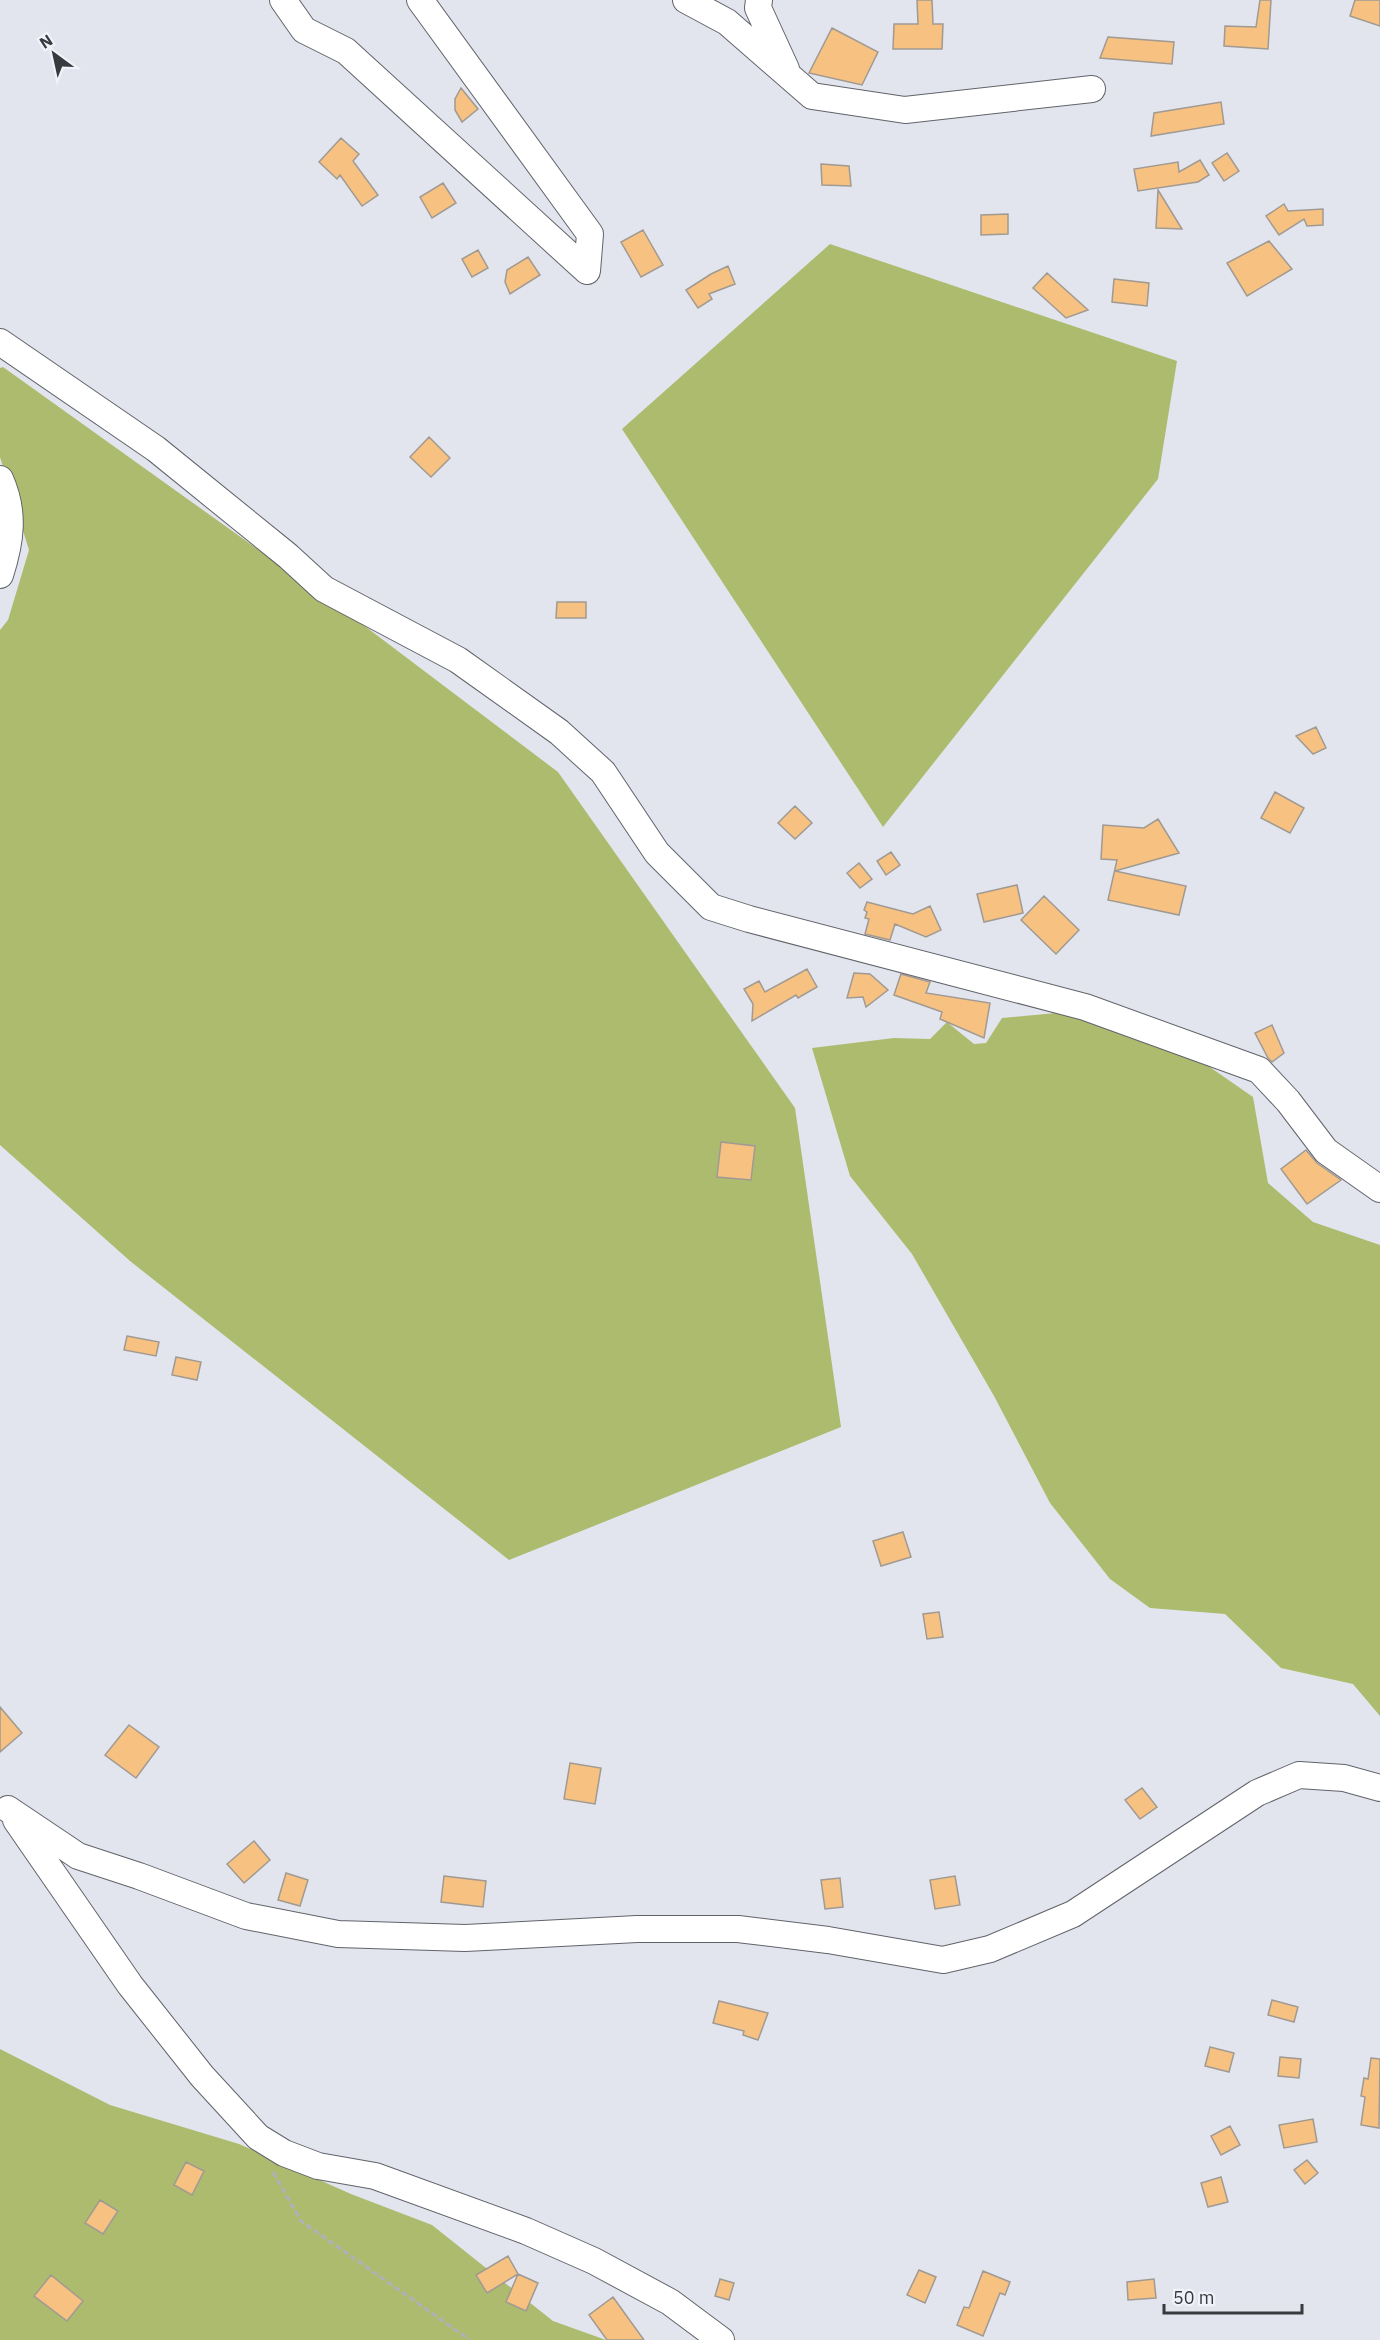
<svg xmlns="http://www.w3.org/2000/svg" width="1380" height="2340" font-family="'IBM Plex Sans',sans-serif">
  <rect width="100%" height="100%" fill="#e3e5ee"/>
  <path fill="#adbb6f" d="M 830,244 L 1177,361 L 1158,479 L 883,827 L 622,429 Z
    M 3,367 L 358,621 L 558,772 L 795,1108 L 841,1427 L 509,1560 L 130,1261 L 0,1145 L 0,630 L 8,620 L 29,550 L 0,457 L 0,368 Z
    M 1056,1013 L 1118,1029 L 1204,1063 L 1253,1097 L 1268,1183 L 1313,1222 L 1380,1245 L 1380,1716 L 1353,1684 L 1281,1668 L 1225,1614 L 1150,1608 L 1110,1579 L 1050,1503 L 994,1396 L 912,1254 L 850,1176 L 812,1048 L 894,1038 L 930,1039 L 947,1022 L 974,1044 L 986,1043 L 1002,1018 Z
    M 0,2049 L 110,2105 L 239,2144 L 351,2194 L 432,2225 L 553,2321 L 606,2340 L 0,2340 Z"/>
  <path fill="#f6c181" stroke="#a09a93" stroke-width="1.5" d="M 917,0 L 932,0 L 933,24 L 943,24 L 942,49 L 893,49 L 894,24 L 918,24 Z
    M 1260,0 L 1271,0 L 1268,49 L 1224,46 L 1225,26 L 1256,27 Z
    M 1355,0 L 1380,0 L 1380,26 L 1350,16 Z
    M 832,28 L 878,52 L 862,85 L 809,73 Z
    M 1108,37 L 1174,42 L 1172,64 L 1100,58 Z
    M 461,88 L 478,109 L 462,122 L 455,110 L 455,99 Z
    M 1221,102 L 1224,124 L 1151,136 L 1154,113 Z
    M 341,138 L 359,154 L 353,161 L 378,195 L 362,206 L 340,175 L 337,179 L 319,162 Z
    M 1227,153 L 1239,171 L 1224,181 L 1212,163 Z
    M 1200,160 L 1209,175 L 1198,182 L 1138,191 L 1134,169 L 1178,162 L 1179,172 Z
    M 821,164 L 849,166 L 851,186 L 822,185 Z
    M 443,183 L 456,203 L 432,218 L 420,197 Z
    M 1158,190 L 1182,229 L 1156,228 Z
    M 1284,204 L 1288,211 L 1323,209 L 1323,225 L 1307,226 L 1304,219 L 1279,235 L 1266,216 Z
    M 1008,214 L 1008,234 L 981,235 L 981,215 Z
    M 643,230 L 663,265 L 641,277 L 621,242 Z
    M 1269,241 L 1292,269 L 1247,296 L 1227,263 Z
    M 478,250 L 488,268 L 472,277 L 462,259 Z
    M 528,257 L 540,275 L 510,294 L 505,282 L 507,270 Z
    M 728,266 L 735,284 L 709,294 L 712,299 L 698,308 L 686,290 L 711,274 Z
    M 1047,273 L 1088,310 L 1066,318 L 1033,288 Z
    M 1114,279 L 1149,283 L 1147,306 L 1112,302 Z
    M 429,437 L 450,458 L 431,477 L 410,457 Z
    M 557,602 L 586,602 L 586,618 L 556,618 Z
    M 1316,727 L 1326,748 L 1313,754 L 1296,736 Z
    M 1275,792 L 1304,808 L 1290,833 L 1261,818 Z
    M 795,806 L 812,823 L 795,839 L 778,823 Z
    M 1158,819 L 1179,853 L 1115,871 L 1186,886 L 1179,915 L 1108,900 L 1117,860 L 1101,859 L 1103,825 L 1144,828 Z
    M 891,852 L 900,865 L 886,875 L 877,861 Z
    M 859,863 L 872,879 L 860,888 L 847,873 Z
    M 1017,885 L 1023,913 L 984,922 L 977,894 Z
    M 1044,896 L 1079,930 L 1056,954 L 1021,920 Z
    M 867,902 L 913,914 L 930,906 L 941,930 L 926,937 L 895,924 L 890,940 L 865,934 L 869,919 L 865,918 L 867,912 L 864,910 Z
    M 807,969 L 817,987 L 798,998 L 796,995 L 752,1021 L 753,1004 L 744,989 L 759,981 L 765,992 Z
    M 854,973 L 870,974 L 888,990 L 866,1007 L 863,997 L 847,998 Z
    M 901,974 L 930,982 L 926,993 L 990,1003 L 984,1038 L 940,1019 L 942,1012 L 894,995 Z
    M 1272,1025 L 1284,1053 L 1272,1062 L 1268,1058 L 1255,1033 Z
    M 721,1142 L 755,1146 L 751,1180 L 717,1177 Z
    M 1306,1150 L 1317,1163 L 1341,1180 L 1307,1204 L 1281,1169 Z
    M 127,1336 L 159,1342 L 156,1356 L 124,1350 Z
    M 176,1357 L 201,1362 L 197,1380 L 172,1375 Z
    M 903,1532 L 911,1557 L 881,1566 L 873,1541 Z
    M 939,1612 L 943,1637 L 927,1639 L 923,1614 Z
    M 0,1707 L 22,1733 L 0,1752 Z
    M 129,1725 L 159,1747 L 136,1778 L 105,1755 Z
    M 570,1763 L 601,1768 L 595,1804 L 564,1799 Z
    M 1142,1788 L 1157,1807 L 1140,1819 L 1125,1800 Z
    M 254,1841 L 270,1860 L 244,1883 L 227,1864 Z
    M 286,1873 L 308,1880 L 300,1906 L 278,1900 Z
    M 444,1876 L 486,1881 L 483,1907 L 441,1902 Z
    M 955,1876 L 960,1905 L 935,1909 L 930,1880 Z
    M 840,1878 L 843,1907 L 825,1909 L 821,1880 Z
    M 1272,2000 L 1298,2007 L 1294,2022 L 1268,2015 Z
    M 719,2001 L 768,2013 L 758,2040 L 743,2035 L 744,2031 L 713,2023 Z
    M 1210,2047 L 1234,2053 L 1229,2072 L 1205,2066 Z
    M 1280,2057 L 1301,2059 L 1299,2078 L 1278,2076 Z
    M 1371,2058 L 1380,2059 L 1379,2128 L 1361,2125 L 1365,2097 L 1361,2096 L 1364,2078 L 1368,2079 Z
    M 1313,2119 L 1317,2142 L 1284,2148 L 1279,2125 Z
    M 1230,2126 L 1240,2145 L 1221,2155 L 1211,2136 Z
    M 1307,2160 L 1318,2173 L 1305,2184 L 1294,2170 Z
    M 186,2162 L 204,2171 L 192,2195 L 174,2185 Z
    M 1221,2177 L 1228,2202 L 1208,2207 L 1201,2183 Z
    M 100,2200 L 118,2211 L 103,2234 L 85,2223 Z
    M 508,2256 L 518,2274 L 487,2293 L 476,2275 Z
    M 919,2270 L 936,2277 L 925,2303 L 907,2295 Z
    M 983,2271 L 1010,2282 L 1005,2295 L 1000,2293 L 983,2336 L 957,2325 L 964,2307 L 969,2308 Z
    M 518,2274 L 538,2283 L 526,2311 L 506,2302 Z
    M 51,2275 L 83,2301 L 67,2321 L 34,2296 Z
    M 720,2279 L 734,2283 L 729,2300 L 715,2296 Z
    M 1154,2279 L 1156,2298 L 1128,2300 L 1127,2282 Z
    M 613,2297 L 644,2340 L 607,2340 L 589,2315 Z"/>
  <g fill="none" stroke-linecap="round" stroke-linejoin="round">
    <defs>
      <path id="minor" d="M 283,0 L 304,30 L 346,51 L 587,271 L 590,234 L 420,0
        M 686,0 L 727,22 L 812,96 L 905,110 L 1092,89
        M 759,0 L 758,8 L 786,69
        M 0,342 L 156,449 L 288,556 L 324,589 L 458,660 L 559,732 L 603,772 L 657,853 L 711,907 L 749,919 L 1085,1007 L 1259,1070 L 1288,1101 L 1326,1151 L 1380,1189
        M 0,479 C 15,512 11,541 0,575
        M 8,1809 L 78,1856 L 139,1876 L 246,1916 L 338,1934 L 465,1938 L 637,1929 L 738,1929 L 828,1940 L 943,1960 L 990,1949 L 1073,1914 L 1257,1793 L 1299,1775 L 1344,1778 L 1380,1788
        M 16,1820 L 130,1985 L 202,2076 L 258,2137 L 284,2153 L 318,2166 L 375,2176 L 526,2231 L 594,2261 L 670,2302 L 721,2340"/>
    </defs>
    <use href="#minor" stroke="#61636a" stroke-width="28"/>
    <path stroke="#b0b1b8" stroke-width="3" stroke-dasharray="6 3" stroke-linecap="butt" d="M 273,2172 L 301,2221 L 470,2340"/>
    <use href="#minor" stroke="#fff" stroke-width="26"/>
  </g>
  <g transform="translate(54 54) rotate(327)" stroke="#f0f3fb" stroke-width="4.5" paint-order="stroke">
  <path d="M0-4.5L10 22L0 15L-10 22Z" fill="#393a3d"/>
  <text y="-9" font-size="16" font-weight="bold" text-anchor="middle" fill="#393a3d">N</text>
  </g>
  <path d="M1164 2304v9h138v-9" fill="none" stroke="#393a3d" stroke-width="3"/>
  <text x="1173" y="2304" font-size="18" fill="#393a3d" stroke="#f0f3fb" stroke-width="4.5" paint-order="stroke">50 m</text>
</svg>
